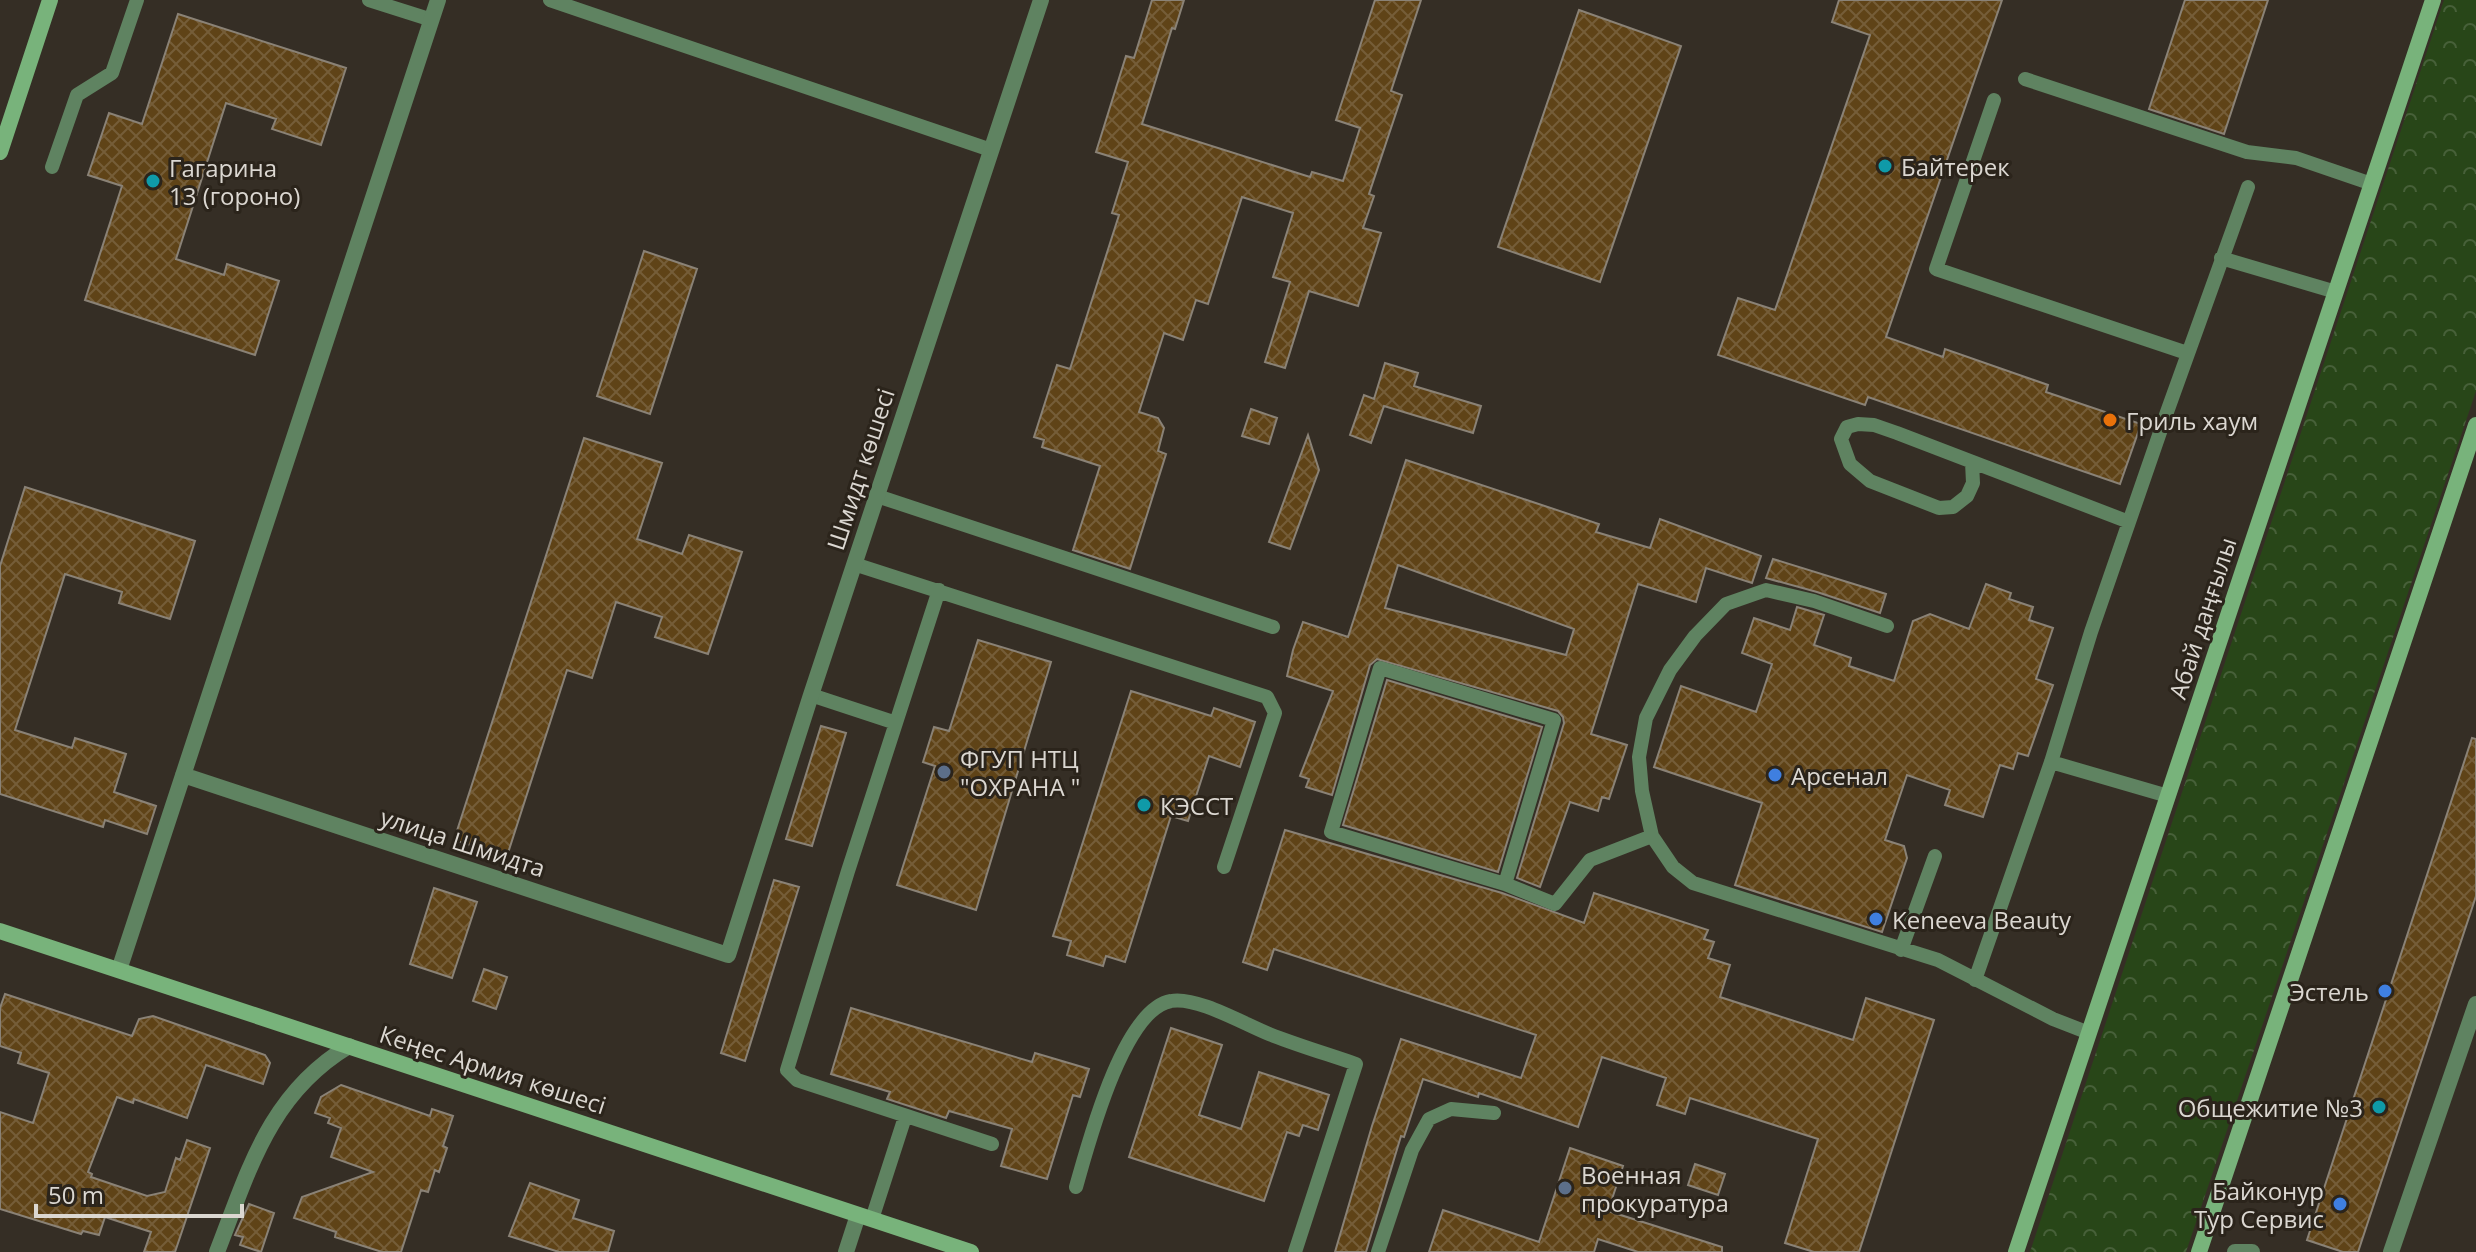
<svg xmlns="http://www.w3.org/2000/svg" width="2476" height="1252" font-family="'Open Sans',sans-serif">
  <defs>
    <pattern id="park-crowns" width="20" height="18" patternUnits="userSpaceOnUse" patternTransform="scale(2)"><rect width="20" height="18" fill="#284618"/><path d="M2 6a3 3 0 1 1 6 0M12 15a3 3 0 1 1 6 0" fill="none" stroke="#476039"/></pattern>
    <pattern id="building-cross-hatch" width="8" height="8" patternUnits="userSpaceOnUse" patternTransform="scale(2)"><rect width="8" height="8" fill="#5f4317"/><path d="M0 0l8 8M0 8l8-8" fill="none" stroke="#755d38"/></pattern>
  </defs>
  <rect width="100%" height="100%" fill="#352e25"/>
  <path fill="url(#park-crowns)" d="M 2444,0 L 2476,0 L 2476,391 L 2186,1252 L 2030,1252 Z"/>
  <path fill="url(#building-cross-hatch)" stroke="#8a8276" stroke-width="2" fill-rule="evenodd" d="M 1152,0 L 1184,0 L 1175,29 L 1172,28 L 1142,124 L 1310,177 L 1312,172 L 1343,181 L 1360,128 L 1336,120 L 1375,0 L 1421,0 L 1391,91 L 1402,95 L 1369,194 L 1374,196 L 1363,228 L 1381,233 L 1358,306 L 1309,291 L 1285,368 L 1265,362 L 1290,282 L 1273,277 L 1293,213 L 1242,197 L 1208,304 L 1196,300 L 1183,340 L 1164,333 L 1139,412 L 1158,418 L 1164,428 L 1158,451 L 1166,454 L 1130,569 L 1073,550 L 1100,466 L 1042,447 L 1044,440 L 1034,437 L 1057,365 L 1070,369 L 1119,215 L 1112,213 L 1128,162 L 1096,152 L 1126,56 L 1134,58 Z
    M 1839,0 L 2002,0 L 1886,337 L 1943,357 L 1945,349 L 2048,385 L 2046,392 L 2141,424 L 2120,484 L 1868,397 L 1865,405 L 1718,355 L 1738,298 L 1775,310 L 1870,35 L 1832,22 Z
    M 2185,0 L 2268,0 L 2224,134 L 2149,109 Z
    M 1579,10 L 1681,46 L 1600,282 L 1498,247 Z
    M 178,14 L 346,68 L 321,145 L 272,129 L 276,119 L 226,103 L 176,259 L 224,275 L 227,264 L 279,281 L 255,355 L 85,300 L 122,186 L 88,175 L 109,113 L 142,124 Z
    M 644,251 L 697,269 L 650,414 L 597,396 Z
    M 1385,363 L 1418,373 L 1414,386 L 1481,406 L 1473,433 L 1384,406 L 1371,443 L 1350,435 L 1364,395 L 1374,399 Z
    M 1251,409 L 1277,418 L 1269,444 L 1242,436 Z
    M 1308,435 L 1319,470 L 1290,549 L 1269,542 Z
    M 584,438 L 662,463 L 637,539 L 682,554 L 689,535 L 742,552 L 708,654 L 655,637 L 662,617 L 616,602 L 592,678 L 567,670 L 507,856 L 454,840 Z
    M 1406,460 L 1599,524 L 1596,532 L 1650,548 L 1660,519 L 1761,556 L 1752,583 L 1706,568 L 1696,602 L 1638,584 L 1591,734 L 1627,745 L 1609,799 L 1602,797 L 1598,811 L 1570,802 L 1540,887 L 1517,878 L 1564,723 L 1563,717 L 1558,711 L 1377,659 L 1370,665 L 1332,795 L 1306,787 L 1309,779 L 1300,776 L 1333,691 L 1287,676 L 1293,650 L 1303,622 L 1348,637 ZM 1398,565 L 1574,629 L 1566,655 L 1385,608 Z
    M 25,487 L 195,541 L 170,619 L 119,603 L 122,592 L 65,574 L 15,730 L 72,748 L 75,738 L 126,754 L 114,792 L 156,806 L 147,834 L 105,820 L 103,827 L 0,794 L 0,566 Z
    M 1773,559 L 1886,594 L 1880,613 L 1817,592 L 1766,578 Z
    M 1986,584 L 2011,593 L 2009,599 L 2033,607 L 2029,620 L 2053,628 L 2036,679 L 2053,685 L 2028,756 L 2018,753 L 2013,769 L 2000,765 L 1983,817 L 1945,805 L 1950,790 L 1907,775 L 1885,840 L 1904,846 L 1907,858 L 1882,932 L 1735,885 L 1762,803 L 1654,767 L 1681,686 L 1756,712 L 1772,664 L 1742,653 L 1754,618 L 1790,630 L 1797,607 L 1824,615 L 1814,645 L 1851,658 L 1849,666 L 1894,681 L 1913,621 L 1930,614 L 1969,629 Z
    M 978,640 L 1051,662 L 976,910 L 897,885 L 935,766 L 923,762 L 934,727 L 949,731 Z
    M 1387,680 L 1542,727 L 1498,872 L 1343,825 Z
    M 1131,691 L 1211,716 L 1214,708 L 1255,722 L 1240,767 L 1209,756 L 1188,821 L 1171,816 L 1125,962 L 1106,956 L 1103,966 L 1067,955 L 1071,941 L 1053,936 Z
    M 821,726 L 846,733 L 812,846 L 786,839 Z
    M 2472,738 L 2476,739 L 2476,896 L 2358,1252 L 2343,1252 L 2307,1240 Z
    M 1285,830 L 1502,893 L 1584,923 L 1594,893 L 1708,930 L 1704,939 L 1714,942 L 1708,958 L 1730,965 L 1720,997 L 1853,1040 L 1866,998 L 1934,1020 L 1859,1252 L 1814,1252 L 1785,1243 L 1818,1139 L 1690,1098 L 1685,1114 L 1657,1105 L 1666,1078 L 1602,1057 L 1578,1127 L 1479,1093 L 1478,1097 L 1423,1079 L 1404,1137 L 1401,1136 L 1366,1252 L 1335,1252 L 1372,1126 L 1401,1039 L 1521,1078 L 1536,1035 L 1274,949 L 1267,970 L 1243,962 Z
    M 774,880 L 799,887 L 745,1061 L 721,1053 Z
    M 434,888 L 477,902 L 452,978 L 410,964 Z
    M 484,969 L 507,977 L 496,1009 L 473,1001 Z
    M 5,994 L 132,1036 L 139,1019 L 153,1016 L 265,1055 L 270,1063 L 263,1084 L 206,1065 L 187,1118 L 134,1099 L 133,1103 L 117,1097 L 88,1172 L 92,1174 L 91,1177 L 147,1196 L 165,1192 L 176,1158 L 180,1160 L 187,1140 L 210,1148 L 175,1252 L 144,1252 L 151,1232 L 105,1217 L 99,1235 L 83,1231 L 81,1234 L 0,1209 L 0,1112 L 33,1123 L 49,1073 L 18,1063 L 21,1053 L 0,1046 L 0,1008 Z
    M 851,1008 L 1032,1062 L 1035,1053 L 1089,1069 L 1080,1097 L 1073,1095 L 1047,1179 L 1001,1166 L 1012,1129 L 949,1111 L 946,1118 L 887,1099 L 890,1092 L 831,1074 Z
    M 1171,1028 L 1222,1045 L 1199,1115 L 1241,1129 L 1259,1072 L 1329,1095 L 1318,1130 L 1303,1125 L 1299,1136 L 1287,1132 L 1264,1201 L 1129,1157 Z
    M 341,1085 L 430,1116 L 432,1109 L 453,1116 L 443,1146 L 447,1148 L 439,1172 L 435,1170 L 428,1192 L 421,1190 L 401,1252 L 382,1252 L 335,1237 L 336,1232 L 294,1218 L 302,1197 L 373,1172 L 331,1157 L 341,1128 L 328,1123 L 330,1118 L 315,1113 L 321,1097 Z
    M 1570,1148 L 1623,1166 L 1608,1211 L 1722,1247 L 1722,1252 L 1638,1252 L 1598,1239 L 1594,1252 L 1429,1252 L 1443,1210 L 1539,1242 Z
    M 1695,1164 L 1725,1174 L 1718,1195 L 1688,1185 Z
    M 530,1183 L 579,1200 L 573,1218 L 614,1231 L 608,1252 L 559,1252 L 509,1236 Z
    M 249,1204 L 274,1213 L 261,1252 L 240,1245 L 243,1237 L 235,1235 Z"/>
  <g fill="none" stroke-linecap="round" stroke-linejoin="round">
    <path stroke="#5f8361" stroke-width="14" d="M 369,0 L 432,20
      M 550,0 L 991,150
      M 2025,79 L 2247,152 L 2296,158 L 2372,184
      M 1994,100 L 1936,269 L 2187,353
      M 52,167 L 77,95 L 112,73 L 137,0
      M 2221,258 L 2336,292
      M 1972,462 L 1973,483 L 1967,496 L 1953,507 L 1939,508 L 1870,481 L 1850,464 L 1841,439 L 1847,427 L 1858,424 L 1874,425 L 1897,433 L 2129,522
      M 877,496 L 1273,627
      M 854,564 L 1267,697 L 1275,713 L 1224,867
      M 939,590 L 848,871 L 787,1070 L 797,1080 L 992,1144
      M 1887,626 L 1814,601 L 1766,590 L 1726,604 L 1695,636 L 1670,670 L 1646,718 L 1639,757 L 1642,791 L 1652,836 L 1673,867 L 1693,883 L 1938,960 L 2053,1019 L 2089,1033
      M 811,695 L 896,723
      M 2051,762 L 2168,796
      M 1505,884 L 1554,720 L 1380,668 L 1331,832 L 1505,884 L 1555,904 L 1590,860 L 1652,836
      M 1901,950 L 1935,856
      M 1975,980 L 2051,762 L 2091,632 L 2167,412 L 2248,187
      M 1076,1187 C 1088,1145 1123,1009 1171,1001 C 1196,996 1244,1024 1269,1034 C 1297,1045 1327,1054 1356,1064 L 1295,1252
      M 872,1219 L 905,1117
      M 1378,1252 L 1412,1150 L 1429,1119 L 1451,1109 L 1494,1113"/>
    <path stroke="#5f8361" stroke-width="16" d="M 183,775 L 728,955 L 811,695 L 1041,0
      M 119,970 L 438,0
      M 217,1252 C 249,1170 269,1094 349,1046
      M 846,1252 L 858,1215
      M 2235,1252 L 2252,1252
      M 2391,1252 L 2476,1004"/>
    <path stroke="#78b37b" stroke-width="16" d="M 0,152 L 50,0
      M 0,931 L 971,1252
      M 2016,1252 L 2433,0
      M 2199,1252 L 2476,425"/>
  </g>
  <g fill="#0f9aa8" stroke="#2b241b" stroke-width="3">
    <circle cx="1885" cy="166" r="8"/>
    <circle cx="153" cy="181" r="8"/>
    <circle cx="1144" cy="805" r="8"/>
    <circle cx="2379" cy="1107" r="8"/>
  </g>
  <circle fill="#e8710a" stroke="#2b241b" stroke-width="3" cx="2110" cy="420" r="8"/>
  <g fill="#5c6f8a" stroke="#2b241b" stroke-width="3">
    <circle cx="944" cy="772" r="8"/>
    <circle cx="1565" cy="1188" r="8"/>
  </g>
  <g fill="#3f7fe0" stroke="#2b241b" stroke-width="3">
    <circle cx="1775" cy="775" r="8"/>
    <circle cx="1876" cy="919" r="8"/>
    <circle cx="2385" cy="991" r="8"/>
    <circle cx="2340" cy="1204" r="8"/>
  </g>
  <g text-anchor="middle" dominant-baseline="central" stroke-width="6" stroke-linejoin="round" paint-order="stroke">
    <g font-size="24" fill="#dbd7d1" stroke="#2b241b" text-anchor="start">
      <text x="1901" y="166">Байтерек</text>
      <text x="169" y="167">Гагарина<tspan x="169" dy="28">13 (гороно)</tspan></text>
      <text x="2126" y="420">Гриль хаум</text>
      <text x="960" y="758">ФГУП НТЦ<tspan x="960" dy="28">"ОХРАНА "</tspan></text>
      <text x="1791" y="775">Арсенал</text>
      <text x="1160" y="805">КЭССТ</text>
      <text x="1892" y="919">Keneeva Beauty</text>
      <text x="2369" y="991" text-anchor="end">Эстель</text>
      <text x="2363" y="1107" text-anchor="end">Общежитие №3</text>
      <text x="1581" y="1174">Военная<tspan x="1581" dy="28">прокуратура</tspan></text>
      <text x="2324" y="1190" text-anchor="end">Байконур<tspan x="2324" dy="28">Тур Сервис</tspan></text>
    </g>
    <g font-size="24" fill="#dbd7d1" stroke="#2b241b">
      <text transform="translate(860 469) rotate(-72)">Шмидт көшесі</text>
      <text transform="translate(2202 618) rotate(-72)">Абай даңғылы</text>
      <text transform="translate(463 842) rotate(18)">улица Шмидта</text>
      <text transform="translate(493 1069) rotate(18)">Кеңес Армия көшесі</text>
    </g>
  </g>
  <path d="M36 1204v12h206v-12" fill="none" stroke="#dbd7d1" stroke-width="4"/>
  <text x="48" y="1204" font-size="24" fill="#dbd7d1" stroke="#2b241b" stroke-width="6" paint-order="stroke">50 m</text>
</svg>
